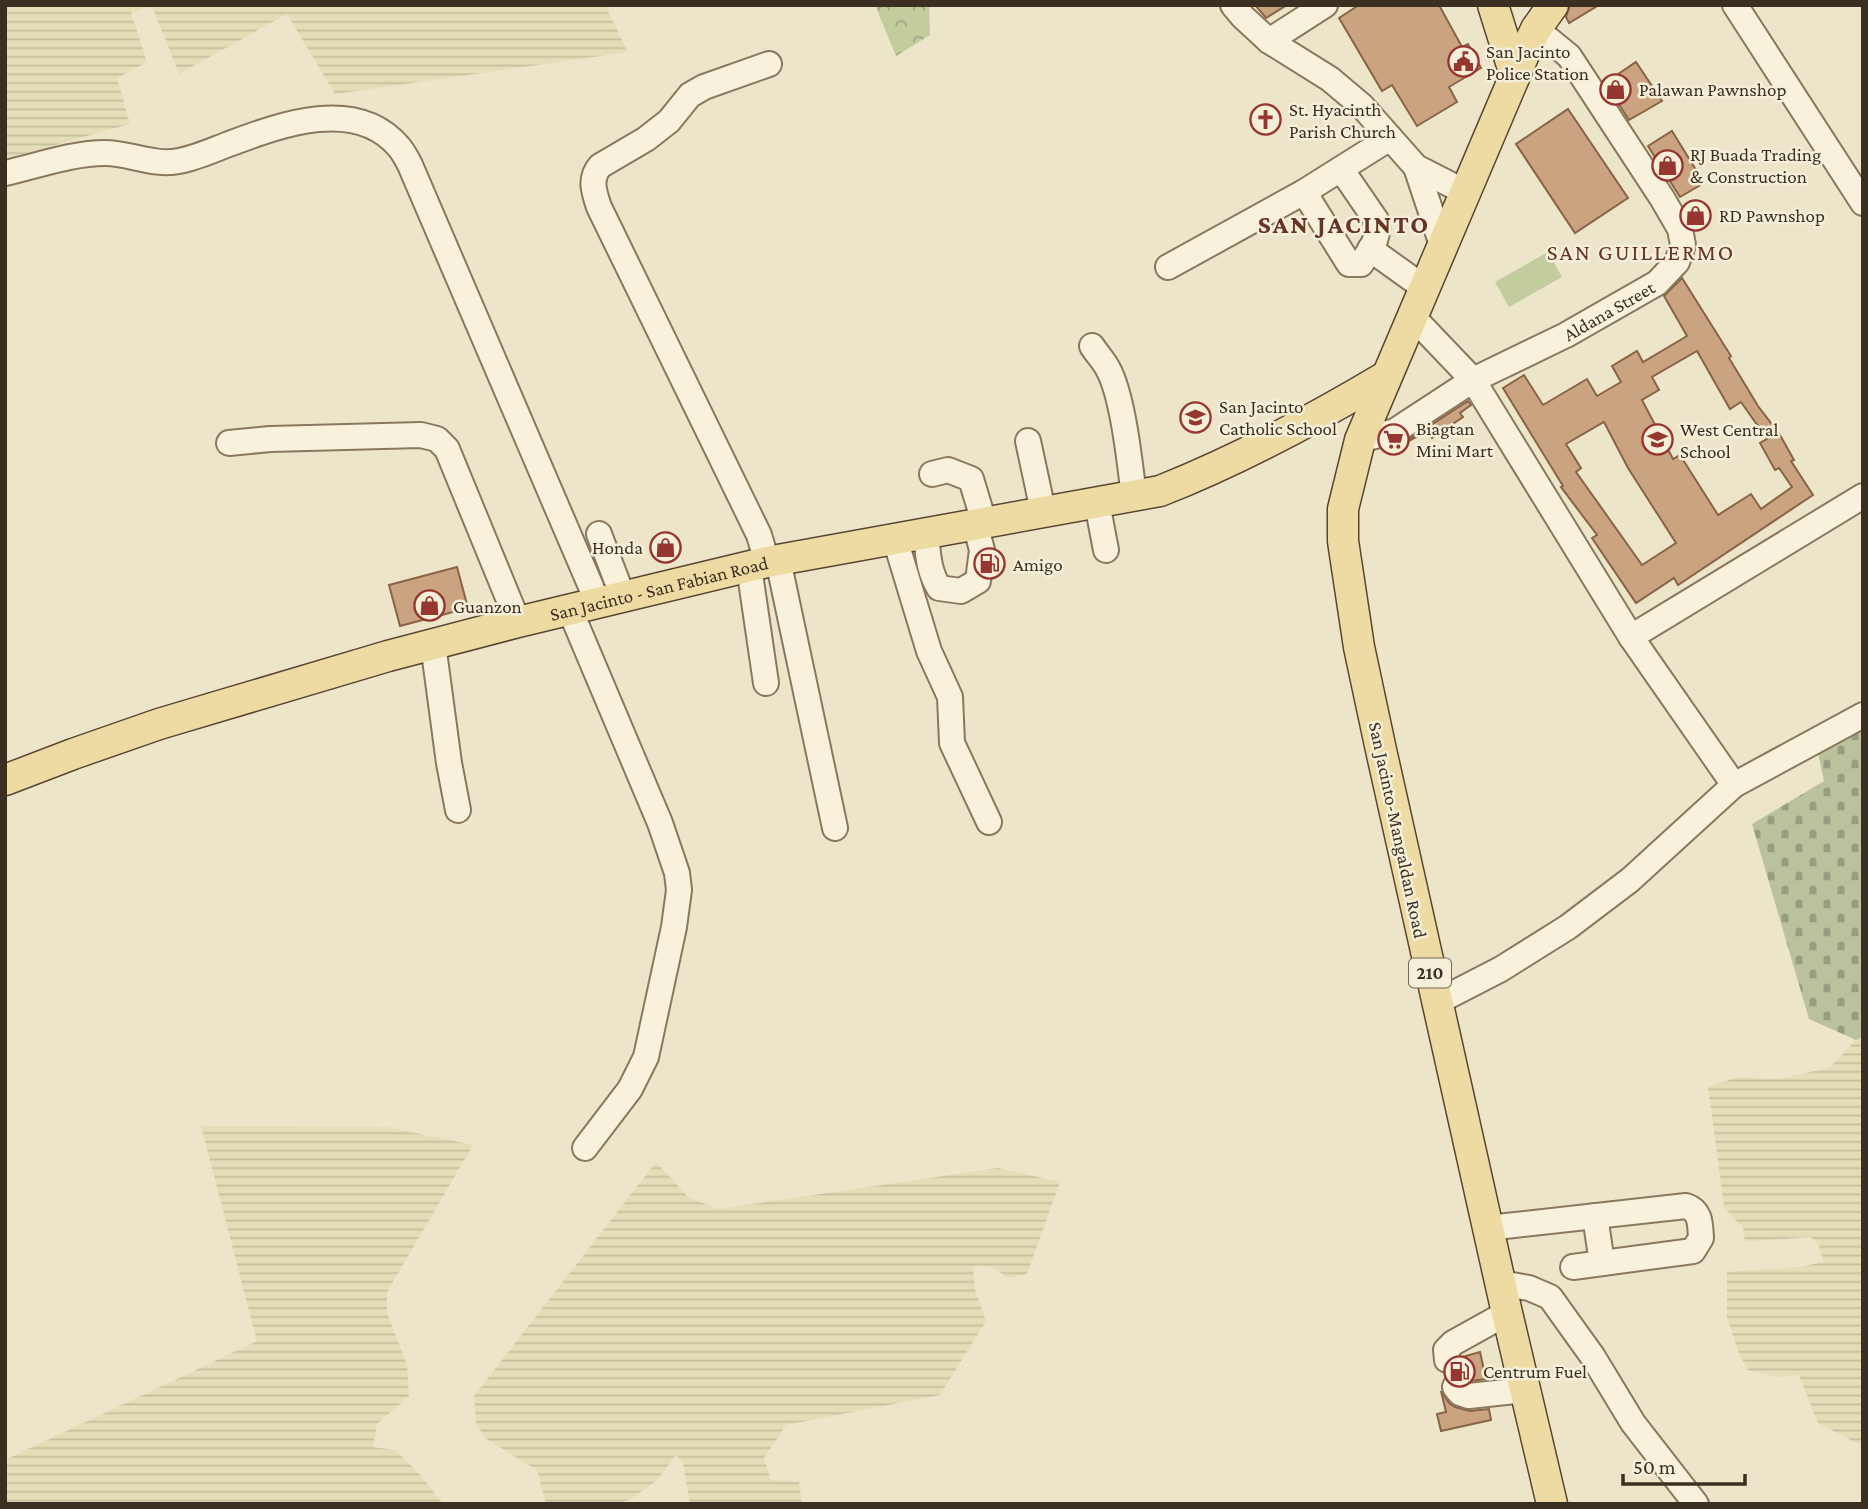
<svg xmlns="http://www.w3.org/2000/svg" width="1868" height="1509" font-family="'Crimson Pro',serif">
  <defs>
    <pattern id="farmland-rules" width="6" height="5" patternUnits="userSpaceOnUse" patternTransform="scale(1.75)"><rect width="6" height="5" fill="#e3deb7"/><path d="M0 2.5h6" fill="none" stroke="#c4bf9d"/></pattern>
    <pattern id="forest-crowns" width="20" height="18" patternUnits="userSpaceOnUse" patternTransform="scale(1.75)"><rect width="20" height="18" fill="#c3cc9d"/><path d="M2 6a3 3 0 1 1 6 0M12 15a3 3 0 1 1 6 0" fill="none" stroke="#a0a680"/></pattern>
    <pattern id="cemetery-stones" width="16" height="16" patternUnits="userSpaceOnUse" patternTransform="scale(1.75)"><rect width="16" height="16" fill="#bac19c"/><path d="M2 7V4a2 2 0 0 1 4 0v3zM10 15v-3a2 2 0 0 1 4 0v3z" fill="#989d7f"/></pattern>
  </defs>
  <rect width="100%" height="100%" fill="#ede5ca"/>
  <path fill="url(#farmland-rules)" d="M 5,5 L 605,5 L 628,52 L 335,94 L 287,14 L 179,74 L 152,6 L 131,12 L 147,62 L 117,78 L 130,124 L 5,159 Z
    M 1863,1037 L 1863,1455 L 1860,1445 L 1818,1423 L 1799,1375 L 1776,1377 L 1748,1370 L 1739,1354 L 1727,1317 L 1727,1272 L 1800,1267 L 1823,1262 L 1819,1245 L 1810,1237 L 1745,1242 L 1743,1228 L 1724,1207 L 1708,1087 L 1739,1077 L 1778,1079 L 1829,1068 L 1856,1040 Z
    M 201,1126 L 387,1127 L 473,1145 L 387,1292 L 387,1313 L 407,1365 L 409,1396 L 377,1424 L 373,1447 L 395,1450 L 417,1471 L 443,1504 L 5,1504 L 5,1460 L 257,1341 Z
    M 656,1162 L 688,1197 L 718,1209 L 998,1168 L 1060,1182 L 1027,1274 L 1008,1278 L 992,1267 L 973,1266 L 975,1290 L 986,1321 L 940,1395 L 786,1425 L 764,1458 L 771,1480 L 799,1482 L 802,1504 L 690,1504 L 683,1462 L 676,1455 L 657,1480 L 631,1499 L 617,1504 L 546,1504 L 537,1470 L 485,1438 L 476,1423 L 474,1396 Z"/>
  <path fill="url(#forest-crowns)" d="M 875,5 L 929,5 L 930,35 L 896,56 Z"/>
  <path fill="url(#cemetery-stones)" d="M 1863,718 L 1863,1037 L 1856,1040 L 1809,1019 L 1752,824 L 1824,781 L 1816,743 Z"/>
  <path fill="#c3cc9d" d="M 1548,252 L 1562,277 L 1509,307 L 1495,282 Z"/>
  <path fill="#caa481" stroke="#886345" stroke-width="2" fill-rule="evenodd" d="M 1255,5 L 1287,5 L 1266,18 Z
    M 1359,5 L 1439,5 L 1462,47 L 1468,44 L 1481,68 L 1449,87 L 1457,102 L 1417,126 L 1392,85 L 1382,91 L 1339,18 Z
    M 1570,5 L 1599,5 L 1569,23 L 1566,17 Z
    M 1636,62 L 1662,101 L 1629,120 L 1605,83 Z
    M 1568,109 L 1628,198 L 1575,233 L 1516,144 Z
    M 1672,131 L 1704,183 L 1680,197 L 1648,146 Z
    M 1699,206 L 1706,217 L 1694,225 L 1688,213 Z
    M 1682,278 L 1731,356 L 1729,358 L 1758,406 L 1780,435 L 1794,460 L 1791,461 L 1813,495 L 1678,585 L 1674,578 L 1636,603 L 1592,538 L 1597,535 L 1561,487 L 1563,486 L 1503,388 L 1524,375 L 1543,405 L 1587,379 L 1597,396 L 1621,382 L 1612,366 L 1637,351 L 1643,362 L 1687,336 L 1664,296 ZM 1697,351 L 1730,409 L 1741,402 L 1767,439 L 1760,443 L 1775,470 L 1779,468 L 1792,487 L 1761,509 L 1751,494 L 1718,515 L 1680,455 L 1673,459 L 1642,400 L 1659,390 L 1652,377 ZM 1604,422 L 1628,468 L 1676,543 L 1642,565 L 1576,472 L 1581,468 L 1566,444 Z
    M 1468,401 L 1471,405 L 1460,413 L 1463,417 L 1432,438 L 1427,431 L 1393,450 L 1391,447 L 1403,443 Z
    M 457,567 L 468,608 L 400,626 L 389,585 Z
    M 1480,1352 L 1486,1379 L 1471,1381 L 1461,1373 L 1455,1372 L 1461,1365 L 1462,1357 Z
    M 1441,1391 L 1449,1403 L 1455,1407 L 1470,1411 L 1489,1409 L 1491,1420 L 1441,1431 L 1437,1414 L 1446,1412 Z"/>
  <g fill="none" stroke-linecap="round" stroke-linejoin="round">
    <defs>
      <g id="minor">
        <path d="M 1233,5 L 1243,17 L 1269,41 L 1330,79 L 1362,106 L 1416,167 L 1465,192"/>
        <path d="M 1735,5 L 1863,203"/>
        <path d="M 1269,41 L 1325,5"/>
        <path d="M 1416,167 L 1442,245"/>
        <path d="M 5,173 C 37,166 72,153 105,153 C 129,153 154,166 179,161 C 196,158 213,150 229,144 C 280,125 356,96 399,147 C 403,152 407,159 410,165 L 598,603"/>
        <path d="M 1304,192 L 1349,264 L 1361,264 C 1370,249 1381,238 1376,220 L 1341,169"/>
        <path d="M 1370,249 L 1423,287"/>
        <path d="M 1168,267 L 1304,192 L 1390,138"/>
        <path d="M 1411,315 L 1473,380 L 1631,637 L 1734,785 L 1630,880 L 1568,927 L 1501,969 L 1437,1002"/>
        <path d="M 1092,346 C 1097,354 1104,361 1108,369 C 1123,396 1130,464 1134,497"/>
        <path id="s1" d="M 1360,440 L 1395,431 L 1473,380 L 1566,335 L 1657,283 L 1677,262 L 1683,245 L 1680,229 L 1662,198 L 1569,56 L 1536,29"/>
        <path d="M 1028,441 L 1043,511"/>
        <path d="M 229,443 L 270,439 L 421,435 L 437,439 L 447,449 L 518,622"/>
        <path d="M 932,474 L 948,470 L 971,479 L 984,522"/>
        <path d="M 1097,503 L 1106,550"/>
        <path d="M 926,533 C 928,553 928,570 939,588 L 961,591 L 978,581 L 982,550 L 975,524"/>
        <path d="M 599,534 L 623,597"/>
        <path d="M 895,539 L 929,651 L 950,697 L 952,743 L 989,822"/>
        <path d="M 778,560 L 835,828"/>
        <path d="M 767,562 L 759,535 L 599,207 C 594,192 589,179 600,166 L 646,139 L 669,121 L 690,95 L 704,87 L 769,64"/>
        <path d="M 749,567 L 766,683"/>
        <path d="M 570,610 L 660,823 L 677,873 L 679,890 L 674,927 L 646,1057 L 630,1089 L 585,1148"/>
        <path d="M 1631,637 L 1863,496"/>
        <path d="M 433,644 L 449,763 L 458,810"/>
        <path d="M 1734,785 L 1863,715"/>
        <path d="M 1595,1216 L 1602,1263"/>
        <path d="M 1488,1228 L 1686,1206 C 1701,1211 1700,1224 1701,1238 L 1693,1251 L 1573,1267"/>
        <path d="M 1500,1283 L 1529,1288 L 1550,1297 L 1593,1357 L 1633,1423 L 1696,1504"/>
        <path d="M 1447,1360 L 1446,1350 L 1453,1343 L 1507,1313"/>
        <path d="M 1455,1387 L 1460,1393 L 1469,1396 L 1525,1390"/>
      </g>
      <g id="major">
        <path d="M 1493,5 L 1515,75"/>
        <path id="s2" d="M 5,780 L 73,754 L 159,724 L 388,656 L 518,622 L 767,562 L 1160,491 C 1239,460 1313,420 1385,377"/>
        <path d="M 1552,1504 L 1507,1313 L 1381,750 L 1359,647 L 1343,541 L 1343,509 L 1360,440 L 1525,52 L 1536,29 L 1553,5"/>
      </g>
    </defs>
    <use href="#minor" stroke="#89785e" stroke-width="28"/>
    <use href="#major" stroke="#584632" stroke-width="33"/>
    <use href="#minor" stroke="#f8f2dd" stroke-width="24"/>
    <use href="#major" stroke="#eedba4" stroke-width="30"/>
  </g>
  <defs>
    <symbol id="civic-ring" viewBox="-11 -11 22 22"><circle r="9.5" fill="#f5efd9" stroke="#963631" stroke-width="1.5"/><path d="M-.6-6.5H3V-4.5H.6V-3L4-1V1h2V6H-6V1h2V-1L-.6-3ZM-1.2 2.5V6h2.4V2.5Z" fill="#963631"/></symbol>
    <symbol id="shop-ring" viewBox="-11 -11 22 22"><circle r="9.5" fill="#f5efd9" stroke="#963631" stroke-width="1.5"/><path d="M-5-2.5h2.3a2.7 3.5 0 0 1 5.4 0H5L5.5 6h-11ZM-1.5-2.5h3a1.5 2.3 0 0 0-3 0Z" fill="#963631"/></symbol>
    <symbol id="church-ring" viewBox="-11 -11 22 22"><circle r="9.5" fill="#f5efd9" stroke="#963631" stroke-width="1.5"/><path d="M-1.2-6h2.4v3.5h3.3v2.4h-3.3V6h-2.4V-.1h-3.3v-2.4h3.3Z" fill="#963631"/></symbol>
    <symbol id="school-ring" viewBox="-11 -11 22 22"><circle r="9.5" fill="#f5efd9" stroke="#963631" stroke-width="1.5"/><path d="M0-5L7-2L0 1L-7-2ZM-4 1L0 2.5L4 1V4Q0 6-4 4Z" fill="#963631"/></symbol>
    <symbol id="supermarket-ring" viewBox="-11 -11 22 22"><circle r="9.5" fill="#f5efd9" stroke="#963631" stroke-width="1.5"/><path d="M-6-5.5h2.5l.6 2H6L4.5 2H-2.5L-4.4-4H-6ZM-1.5 3.2a1.3 1.3 0 1 0 .1 0ZM3 3.2a1.3 1.3 0 1 0 .1 0Z" fill="#963631"/></symbol>
    <symbol id="fuel-ring" viewBox="-11 -11 22 22"><circle r="9.5" fill="#f5efd9" stroke="#963631" stroke-width="1.5"/><path d="M-5.5-6h7V0h2V4h1.3V-2.5L3-4.5l.8-.8L6-3V5H2.5V1h-1V6h-7ZM-4.2-4.7v3.2H.2V-4.7Z" fill="#963631"/></symbol>
  </defs>
  <g fill-rule="evenodd">
    <use href="#civic-ring" x="1446" y="44" width="35" height="35"/>
    <use href="#shop-ring" x="1598" y="72" width="35" height="35"/>
    <use href="#church-ring" x="1248" y="102" width="35" height="35"/>
    <use href="#shop-ring" x="1650" y="148" width="35" height="35"/>
    <use href="#shop-ring" x="1678" y="198" width="35" height="35"/>
    <use href="#school-ring" x="1178" y="400" width="35" height="35"/>
    <use href="#supermarket-ring" x="1376" y="422" width="35" height="35"/>
    <use href="#school-ring" x="1640" y="422" width="35" height="35"/>
    <use href="#shop-ring" x="648" y="530" width="35" height="35"/>
    <use href="#fuel-ring" x="972" y="546" width="35" height="35"/>
    <use href="#shop-ring" x="412" y="588" width="35" height="35"/>
    <use href="#fuel-ring" x="1442" y="1354" width="35" height="35"/>
  </g>
  <g text-anchor="middle" dominant-baseline="central" stroke-width="5" stroke-linejoin="round" paint-order="stroke">
    <rect fill="#f5efd9" stroke="#736958" stroke-width="2" x="1409" y="958.5" width="42" height="29" rx="5"/>
    <g font-size="18" font-weight="bold" fill="#3b2f21">
      <text x="1430" y="973">210</text>
    </g>
    <g font-size="19" fill="#3b2f21" stroke="#f5efd9" text-anchor="start">
      <text x="1486" y="51">San Jacinto<tspan x="1486" dy="22">Police Station</tspan></text>
      <text x="1639" y="89">Palawan Pawnshop</text>
      <text x="1289" y="109">St. Hyacinth<tspan x="1289" dy="22">Parish Church</tspan></text>
      <text x="1690" y="154">RJ Buada Trading<tspan x="1690" dy="22">&amp; Construction</tspan></text>
      <text x="1719" y="215">RD Pawnshop</text>
      <text x="1219" y="406">San Jacinto<tspan x="1219" dy="22">Catholic School</tspan></text>
      <text x="1416" y="428">Biagtan<tspan x="1416" dy="22">Mini Mart</tspan></text>
      <text x="1680" y="429">West Central<tspan x="1680" dy="22">School</tspan></text>
      <text x="643" y="547" text-anchor="end">Honda</text>
      <text x="1013" y="564">Amigo</text>
      <text x="453" y="606">Guanzon</text>
      <text x="1483" y="1371">Centrum Fuel</text>
    </g>
    <g font-size="19" fill="#3b2f21" stroke="#f5efd9">
      <text stroke="none"><textPath href="#s1" startOffset="282">Aldana Street</textPath></text>
      <text stroke="none"><textPath href="#s2" startOffset="682">San Jacinto - San Fabian Road</textPath></text>
      <text transform="translate(1398 830) rotate(78)">San Jacinto-Mangaldan Road</text>
    </g>
    <g font-size="23" letter-spacing="2" fill="#663422" stroke="#f5efd9">
      <text x="1641" y="252">SAN GUILLERMO</text>
    </g>
    <g font-size="26" font-weight="bold" letter-spacing="2" fill="#663422" stroke="#f5efd9">
      <text x="1344" y="224">SAN JACINTO</text>
    </g>
  </g>
  <rect width="1868" height="1509" fill="none" stroke="#3b2f21" stroke-width="14"/>
  <path d="M1623 1474v10h122v-10" fill="none" stroke="#3b2f21" stroke-width="3.5"/>
  <text x="1633" y="1474" font-size="21" fill="#3b2f21" stroke="#f5efd9" stroke-width="5" paint-order="stroke">50 m</text>
</svg>
